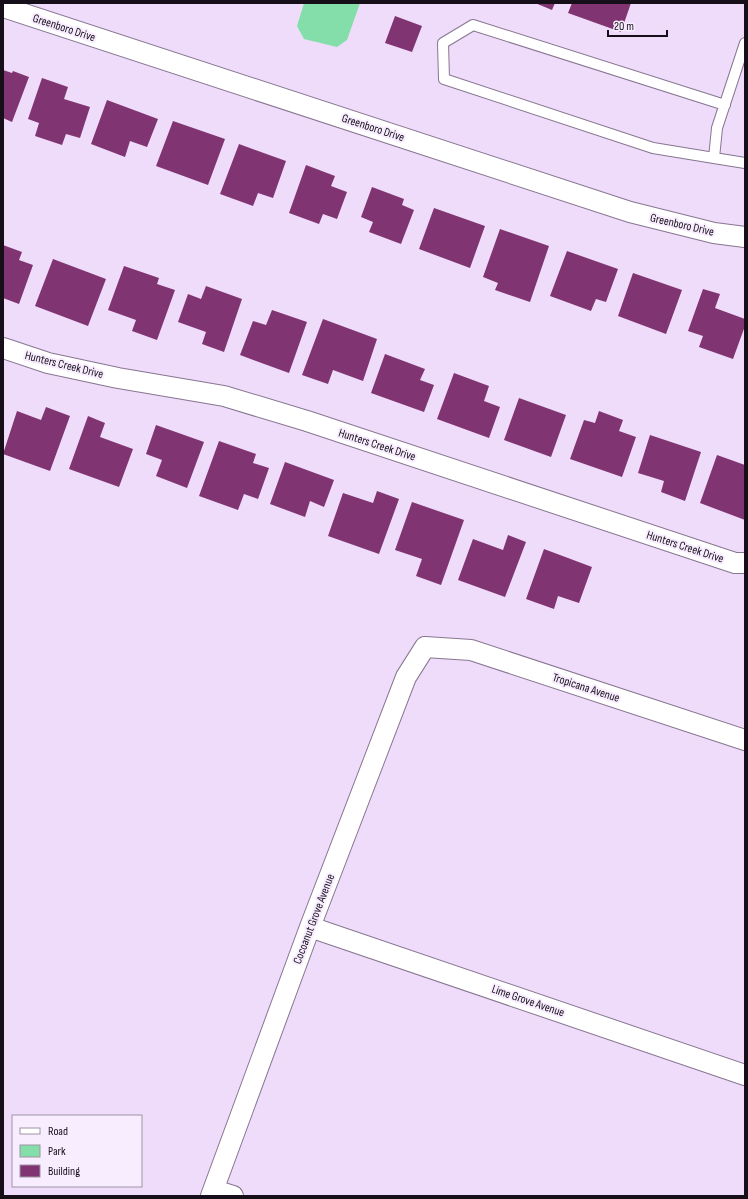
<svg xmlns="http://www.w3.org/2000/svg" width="748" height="1199" font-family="'Sofia Sans Condensed',sans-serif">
  <rect width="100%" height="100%" fill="#efdcfa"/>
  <path fill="#84dea9" d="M 304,3 L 360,3 L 347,40 L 337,47 L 304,39 L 297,26 Z"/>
  <path fill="#803572" d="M 535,3 L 555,3 L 552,10 Z
    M 572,3 L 631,3 L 621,32 L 568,13 Z
    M 395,16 L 422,26 L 412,52 L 385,43 Z
    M 3,70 L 12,73 L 13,71 L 29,77 L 12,122 L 3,118 Z
    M 42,78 L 68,87 L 64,99 L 90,107 L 80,138 L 66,134 L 62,145 L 35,136 L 39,123 L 28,119 Z
    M 107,100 L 158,119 L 147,147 L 130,141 L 125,157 L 91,144 Z
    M 173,121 L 225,139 L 208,185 L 156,166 Z
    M 239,144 L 286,161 L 273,198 L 258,193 L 253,206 L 220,194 Z
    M 306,165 L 335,176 L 331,186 L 347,192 L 337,219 L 323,214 L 319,224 L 289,213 Z
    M 372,187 L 404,199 L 402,205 L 414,210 L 401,244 L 369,232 L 373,222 L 361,217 Z
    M 434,208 L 485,226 L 470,268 L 419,249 Z
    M 500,229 L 549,246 L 530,302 L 495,290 L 498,283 L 483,277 Z
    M 3,245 L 22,252 L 19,260 L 33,265 L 19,304 L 3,298 Z
    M 567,251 L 618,269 L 606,302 L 596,299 L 591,311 L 550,296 Z
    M 53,259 L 106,279 L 88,326 L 35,306 Z
    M 124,266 L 159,278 L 157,284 L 175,290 L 157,340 L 132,331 L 136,320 L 108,310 Z
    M 633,273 L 682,290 L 666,334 L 618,316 Z
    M 206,286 L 242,299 L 224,352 L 202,344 L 206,332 L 178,322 L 188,294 L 201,299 Z
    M 703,289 L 720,294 L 715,308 L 745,319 L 745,326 L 733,359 L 699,347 L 703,336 L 688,331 Z
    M 272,310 L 307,322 L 289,373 L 240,355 L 253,321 L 266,325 Z
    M 323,319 L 377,339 L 363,381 L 333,370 L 328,384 L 302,375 Z
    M 385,354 L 425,369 L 420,380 L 434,385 L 424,412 L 371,393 Z
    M 454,373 L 489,386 L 484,401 L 500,407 L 489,438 L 437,419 Z
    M 519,398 L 566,415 L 551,457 L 504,440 Z
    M 46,407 L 70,416 L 50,471 L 3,454 L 17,411 L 41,420 Z
    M 599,411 L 623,420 L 619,431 L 636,437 L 622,477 L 570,459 L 584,420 L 595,423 Z
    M 88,416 L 105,423 L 100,437 L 133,449 L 119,487 L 69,469 Z
    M 156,425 L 204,442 L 187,488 L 156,476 L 162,460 L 146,454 Z
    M 650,435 L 701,452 L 685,501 L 661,492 L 664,481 L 638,473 Z
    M 219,441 L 256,454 L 253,463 L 269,468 L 258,499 L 244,494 L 238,510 L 199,496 Z
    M 717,455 L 745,465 L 745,520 L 700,503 Z
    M 285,462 L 334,480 L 324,507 L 310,501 L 305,517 L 270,504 Z
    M 377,491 L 399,499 L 379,554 L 328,536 L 343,493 L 373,503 Z
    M 412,502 L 464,520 L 441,585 L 416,576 L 422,559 L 395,550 Z
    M 508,535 L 526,542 L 505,597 L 458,580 L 473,539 L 503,550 Z
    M 544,549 L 592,567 L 579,603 L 558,596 L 554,609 L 526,599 Z"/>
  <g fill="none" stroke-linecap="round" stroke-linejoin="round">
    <defs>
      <path id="service" d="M 745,43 L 717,128 L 714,158 L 745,163
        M 714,158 L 653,148 L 444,79 L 443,43 L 473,25 L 725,105"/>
      <path id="minor" d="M 3,7 L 630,212 L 714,233 L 745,237
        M 3,348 L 48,363 L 118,378 L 224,396 L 307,421 L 735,563 L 745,563
        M 310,927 L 745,1075
        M 214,1190 L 233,1196
        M 211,1196 L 310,927 L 406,677 L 425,647 L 471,650 L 745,740"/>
    </defs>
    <use href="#service" stroke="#877690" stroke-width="12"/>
    <use href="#minor" stroke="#877690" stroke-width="22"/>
    <use href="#service" stroke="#fff" stroke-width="10"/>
    <use href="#minor" stroke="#fff" stroke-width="20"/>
  </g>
  <g text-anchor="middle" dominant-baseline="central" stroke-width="4" stroke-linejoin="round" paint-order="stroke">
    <g font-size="12" fill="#160f19" stroke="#f8edff">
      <text transform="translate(64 28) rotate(18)">Greenboro Drive</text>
      <text transform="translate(373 128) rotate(18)">Greenboro Drive</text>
      <text transform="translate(682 225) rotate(13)">Greenboro Drive</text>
      <text transform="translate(64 365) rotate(14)">Hunters Creek Drive</text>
      <text transform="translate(377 445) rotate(18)">Hunters Creek Drive</text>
      <text transform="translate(685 547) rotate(18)">Hunters Creek Drive</text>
      <text transform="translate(586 688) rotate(18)">Tropicana Avenue</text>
      <text transform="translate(314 919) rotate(-69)">Cocoanut Grove Avenue</text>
      <text transform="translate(528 1001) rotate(19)">Lime Grove Avenue</text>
    </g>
  </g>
  <rect width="748" height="1199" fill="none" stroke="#160f19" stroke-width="8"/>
  <rect x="12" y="1115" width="130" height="72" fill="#f8edff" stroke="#9e94a3"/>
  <rect x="20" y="1128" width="20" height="6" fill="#ffffff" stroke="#9e94a3"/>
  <text x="48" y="1135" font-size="12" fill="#160f19">Road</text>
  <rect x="20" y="1145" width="20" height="12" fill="#84dea9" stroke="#9e94a3"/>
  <text x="48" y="1155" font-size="12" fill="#160f19">Park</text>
  <rect x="20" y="1165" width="20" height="12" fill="#803572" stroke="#9e94a3"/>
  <text x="48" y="1175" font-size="12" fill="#160f19">Building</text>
  <path d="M608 30v6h59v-6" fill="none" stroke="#160f19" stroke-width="2"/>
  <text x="614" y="30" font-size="12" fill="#160f19" stroke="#f8edff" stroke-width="3" paint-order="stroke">20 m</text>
</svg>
